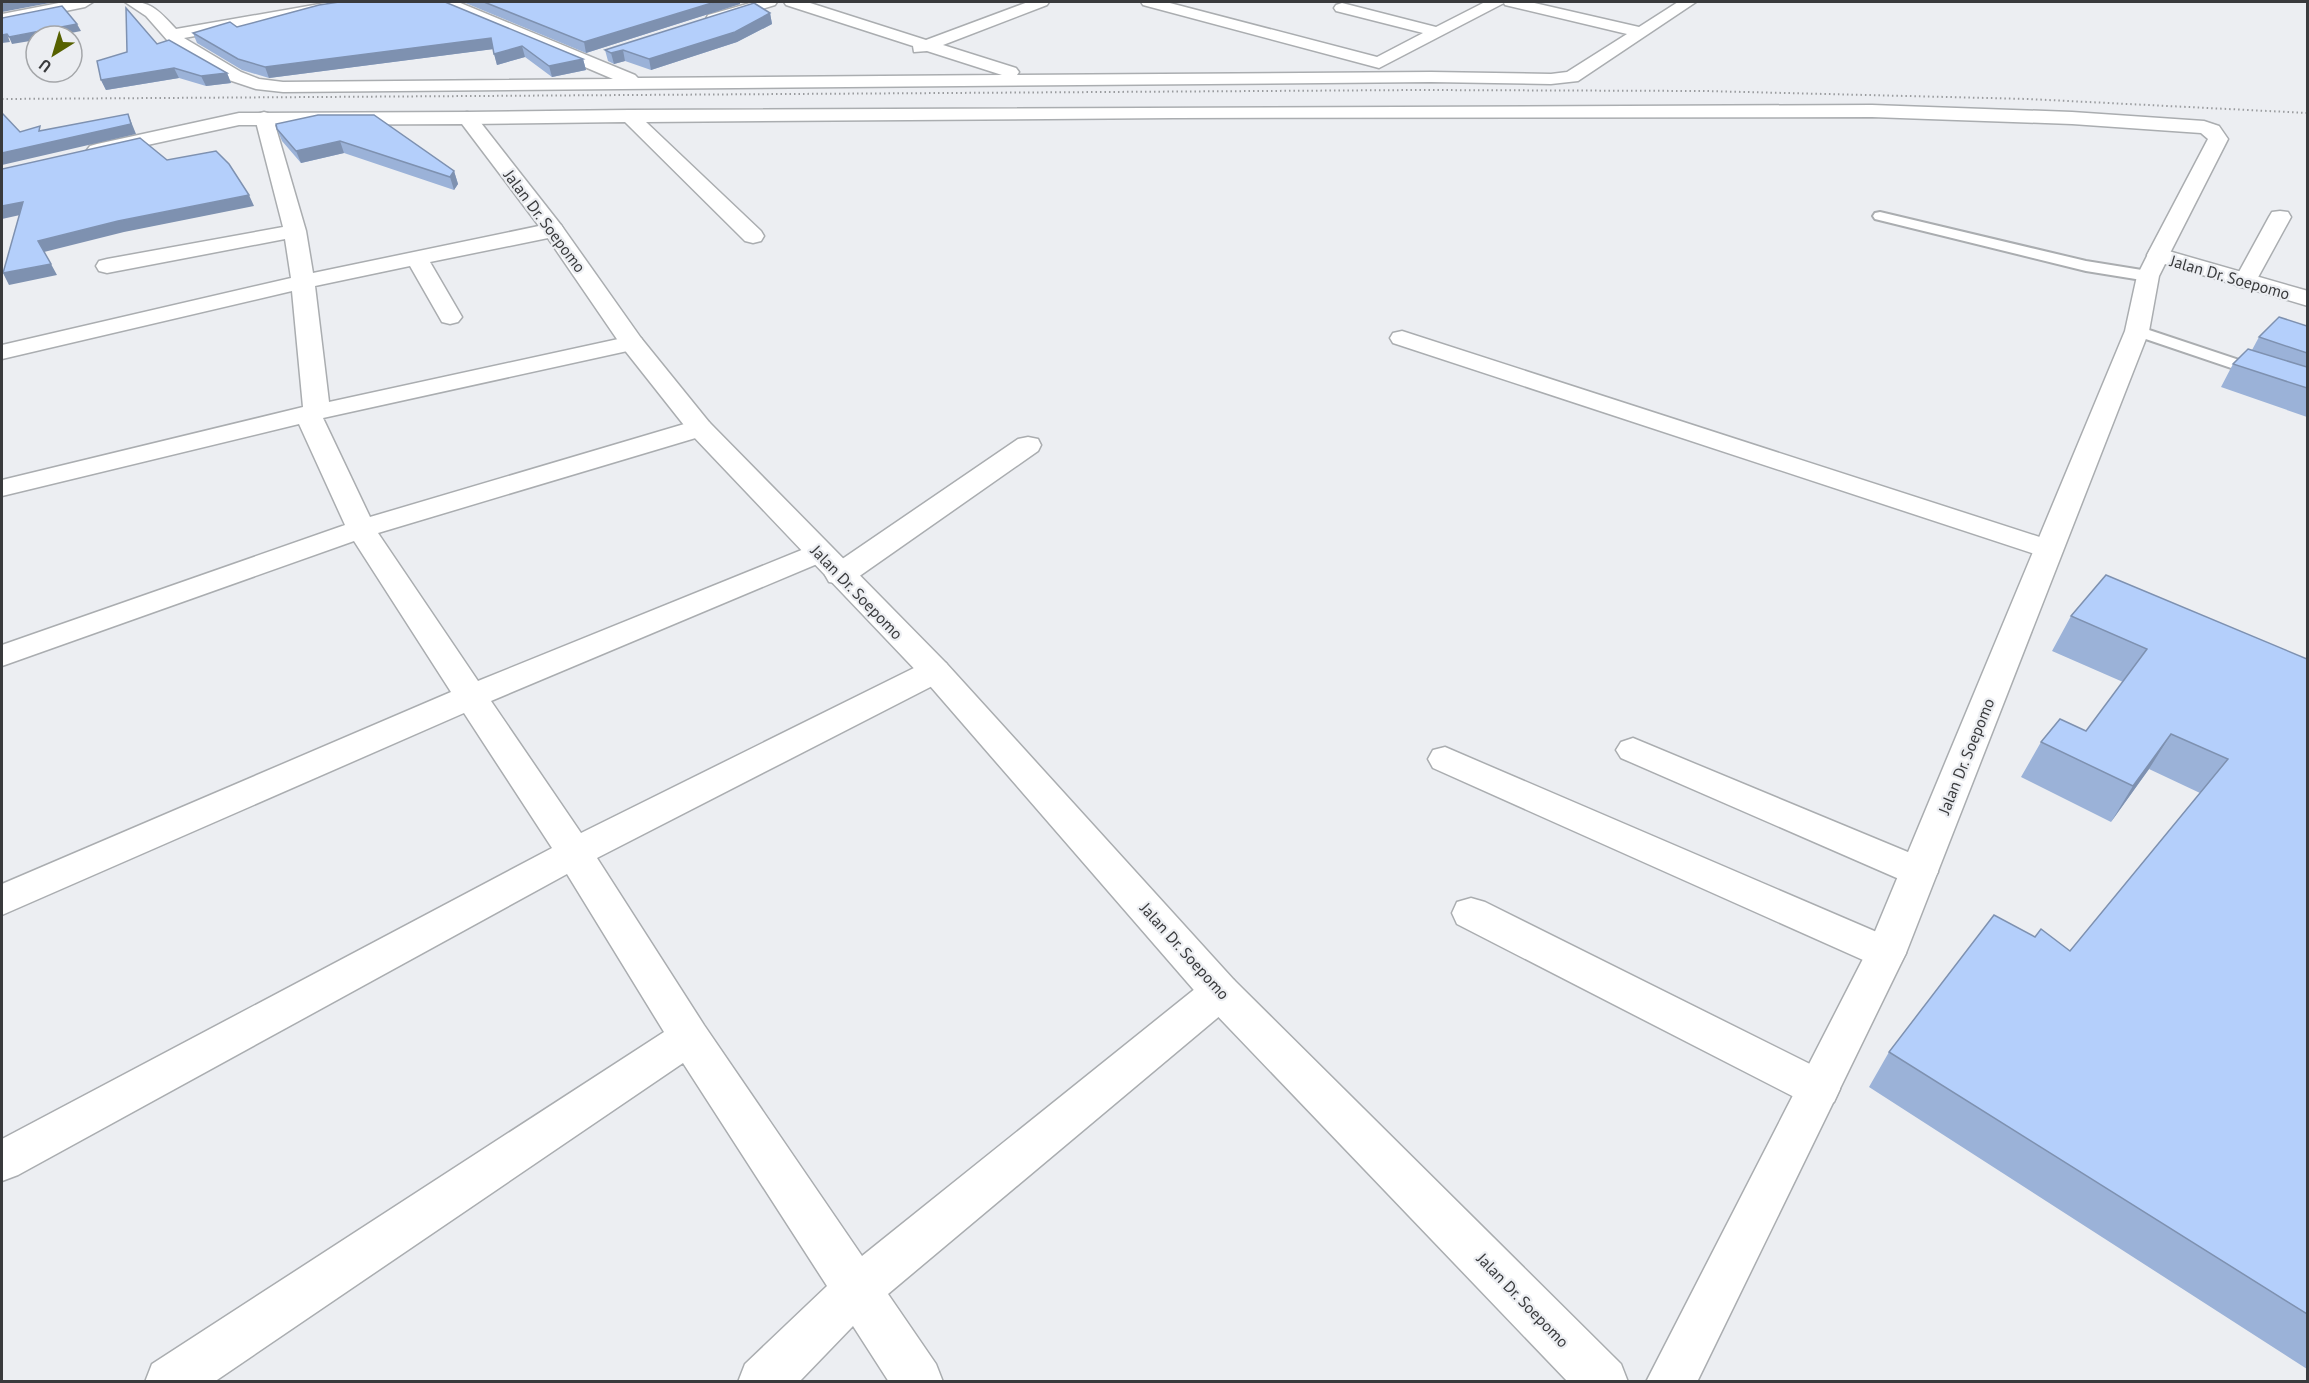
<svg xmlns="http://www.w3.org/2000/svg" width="2309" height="1383" font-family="'PT Sans',sans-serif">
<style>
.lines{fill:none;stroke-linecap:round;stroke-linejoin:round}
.lane-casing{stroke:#aaadb0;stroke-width:4}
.street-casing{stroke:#aaadb0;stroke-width:3}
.secondary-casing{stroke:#aaadb0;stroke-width:3}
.lane{fill:#fff;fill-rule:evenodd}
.street{fill:#fff;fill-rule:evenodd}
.secondary{fill:#fff;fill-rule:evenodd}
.rail{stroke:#9a9c9f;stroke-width:2;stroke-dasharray:1.5 3;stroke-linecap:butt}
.wall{fill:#9bb2d8}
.shaded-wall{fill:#7e91b0}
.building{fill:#b4cffb;stroke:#7e91b0;stroke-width:1.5}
.labels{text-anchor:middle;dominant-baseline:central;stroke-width:4.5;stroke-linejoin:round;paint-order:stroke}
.street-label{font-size:16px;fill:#393a3c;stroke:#eceef2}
</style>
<rect width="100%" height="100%" fill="#eceef2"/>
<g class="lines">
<defs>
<path id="lane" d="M1880,212L2086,261L2148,271L2156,276L2148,281L2086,271L1875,219L1873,216L1875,213Z
M2137,326L2308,383V394L2131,334L2129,331Z"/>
<path id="street" d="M64,2H93L85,7L2,24V14Z
M125,2C151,0 159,11 176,29L331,2H363L361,5L355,7L184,38L241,72L259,79L283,82L613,79L439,5L437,2H458L635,75L638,78L1002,75L927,51L914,52L913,46L786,5L784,2H807L926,40L1028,2H1049L1047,5L943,45L1016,68L1019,72L1017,75L1431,72L1551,74L1567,72L1627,34L1505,5L1504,3L1379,68L1143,5L1141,2H1166L1377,57L1423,33L1336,11L1334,8L1336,5L1342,3L1436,27L1485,2H1530L1639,27L1678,2H1696L1578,81L1551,84L1431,82L283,92L256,89L229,80L175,49L146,16Z
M754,2H777L775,5L714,24L706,19L708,15Z
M1872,105L2072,112L2204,121L2219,126L2228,139L2169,255L2166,260L2158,262L2150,260L2147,255L2208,139L2201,133L2072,124L1872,117L1173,118L646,122L761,231L764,236L761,241L753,243L745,241L625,122L467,124L460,122L458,118L460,114L467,112L629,110Z
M264,112L271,114L273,118L306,231L313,273L553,223L561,225L564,230L561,235L553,237L430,262L462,317L458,322L450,324L442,322L410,266L315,286L329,402L632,336L641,338L644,343L641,348L632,350L323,418L370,517L691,422L700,420L709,422L713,428L709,434L378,533L478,681L809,547L819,544L829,547L834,553L829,559L491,701L581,833L924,663L935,660L946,663L951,671L946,679L597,858L704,1025L862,1256L1206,980L1220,975L1234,980L1240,992L1234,1004L888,1294L936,1364L943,1382H889L853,1326L799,1382H738L745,1364L827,1286L683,1063L214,1382H145L152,1364L664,1032L567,874L18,1175L2,1181V1139L552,848L464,713L2,915V884L451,692L354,541L2,666V645L345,525L299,424L2,496V480L303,407L292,291L2,359V345L291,278L285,239L107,273L99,271L96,266L99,261L107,259L283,227L255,118L257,114Z
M2280,211L2288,212L2291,217L2256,281L2253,286L2245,288L2237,286L2234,281L2269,217L2272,212Z
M1402,331L2058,543L2063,549L2058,555L2048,558L2038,555L1393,343L1390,338L1393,333Z
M1028,437L1038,439L1041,445L1038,451L851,582L840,584L829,582L825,575L829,568L1018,439Z
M1633,738L1932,862L1938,872L1932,882L1919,886L1906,882L1621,758L1616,750L1621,742Z
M1445,747L1900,942L1906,953L1900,964L1886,969L1872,964L1433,768L1428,759L1433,750Z
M1471,898L1485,902L1834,1076L1840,1089L1834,1102L1819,1108L1804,1102L1457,924L1452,913L1457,902Z"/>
<path id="secondary" d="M467,112L474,114L561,225L641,338L709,422L946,663L1234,980L1621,1364L1628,1382H1568L1206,1004L924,679L691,434L623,348L545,234L462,124L239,125L97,156L90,154L87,150L90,146L97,144L239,113Z
M2158,248L2308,291V306L2165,264L2159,276L2149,331L1906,953L1697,1382H1646L1866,953L2125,331L2137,276L2150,250Z"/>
</defs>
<use href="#lane" class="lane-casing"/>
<use href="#street" class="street-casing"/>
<use href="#secondary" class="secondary-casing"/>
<use href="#lane" class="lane"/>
<use href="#street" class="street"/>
<use href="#secondary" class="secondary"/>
<path class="rail" d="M2,99L1419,90L1704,91L2028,99L2308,113"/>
</g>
<path class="wall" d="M463,2H740V4L586,53Z
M319,5L583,59L586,70L552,77L525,57L497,65L493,49L269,78L242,70L197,43L193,33L237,27Z
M770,13L772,24L737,42L651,70L625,61L614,64L608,61L605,50Z
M157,44L227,73L231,83L206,86L179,78L106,90L101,80Z
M374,115L454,171L458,184L454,190L344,153L301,163L282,141L277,129Z
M2307,326V417L2221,387L2233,364L2252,350L2259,337Z
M2071,616L2307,659V1369L1869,1087L1889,1052L2035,937L2070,951L2200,793L2149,769L2111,822L2021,777L2041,742L2086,731L2123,682L2052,651Z"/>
<path class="shaded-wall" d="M15,2H55L2,12V4Z
M715,2H740V4L586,53L584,42Z
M770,13L772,24L737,42L651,70L649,59Z
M77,24L81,31L56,36H36V40L12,44L9,37Z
M7,34L10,42L2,43V35Z
M491,38L494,49L269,78L265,67Z
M522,46L525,57L497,65L494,54Z
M623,50L625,61L614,64L611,53Z
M583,59L586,70L552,77L549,66Z
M174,68L179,78L106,90L101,80Z
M227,73L231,83L206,86L201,76Z
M128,114L136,134L2,165V153Z
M340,141L344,153L301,163L296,151Z
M454,171L458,184L454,190L450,177Z
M249,195L254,206L124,232L44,252L38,241L118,221Z
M23,202L29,213L2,219V206Z
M51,264L57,275L9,285L3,273Z
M2171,734L2149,769L2111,822L2133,786Z"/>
<path class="building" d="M2,2H15L2,4Z
M339,2H445L583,59L549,66L522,46L494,54L491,38L265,67L238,59L193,33L230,22L237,27L319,5Z
M484,2H715L584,42Z
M754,3L770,13L735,32L649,59L623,50L611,53L605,50Z
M62,6L77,24L9,37L7,34L2,35V18Z
M126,8L157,44L169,40L227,73L201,76L174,68L101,80L97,61L127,52Z
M2,114H3L20,132L40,126L39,131L128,114L131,124L2,153Z
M318,115H374L454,171L450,177L340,141L296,151L277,129L276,124Z
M140,138L167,160L216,151L229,164L249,195L118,221L38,241L51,264L3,273L23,202L2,206V169Z
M2279,317L2307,326V353L2259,337Z
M2248,349L2307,367V388L2233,364Z
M2106,575L2307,659V1314L1889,1052L1994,915L2035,937L2041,929L2070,951L2228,759L2171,734L2133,786L2041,742L2060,719L2086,731L2147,649L2071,616Z"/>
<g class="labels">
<g class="street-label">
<text transform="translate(545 221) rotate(53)">Jalan Dr. Soepomo</text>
<text transform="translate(2230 277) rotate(16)">Jalan Dr. Soepomo</text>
<text transform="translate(857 592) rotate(46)">Jalan Dr. Soepomo</text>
<text transform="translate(1966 756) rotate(-68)">Jalan Dr. Soepomo</text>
<text transform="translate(1185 951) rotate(48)">Jalan Dr. Soepomo</text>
<text transform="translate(1523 1300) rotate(46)">Jalan Dr. Soepomo</text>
</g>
</g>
<rect width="2309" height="1383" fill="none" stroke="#393a3c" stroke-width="6"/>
<g transform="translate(54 54) rotate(217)"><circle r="28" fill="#eceef2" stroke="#a4a6a9" stroke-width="1.5"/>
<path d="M0-4.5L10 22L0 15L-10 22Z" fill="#566100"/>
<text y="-9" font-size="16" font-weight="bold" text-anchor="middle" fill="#393a3c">U</text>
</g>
</svg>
